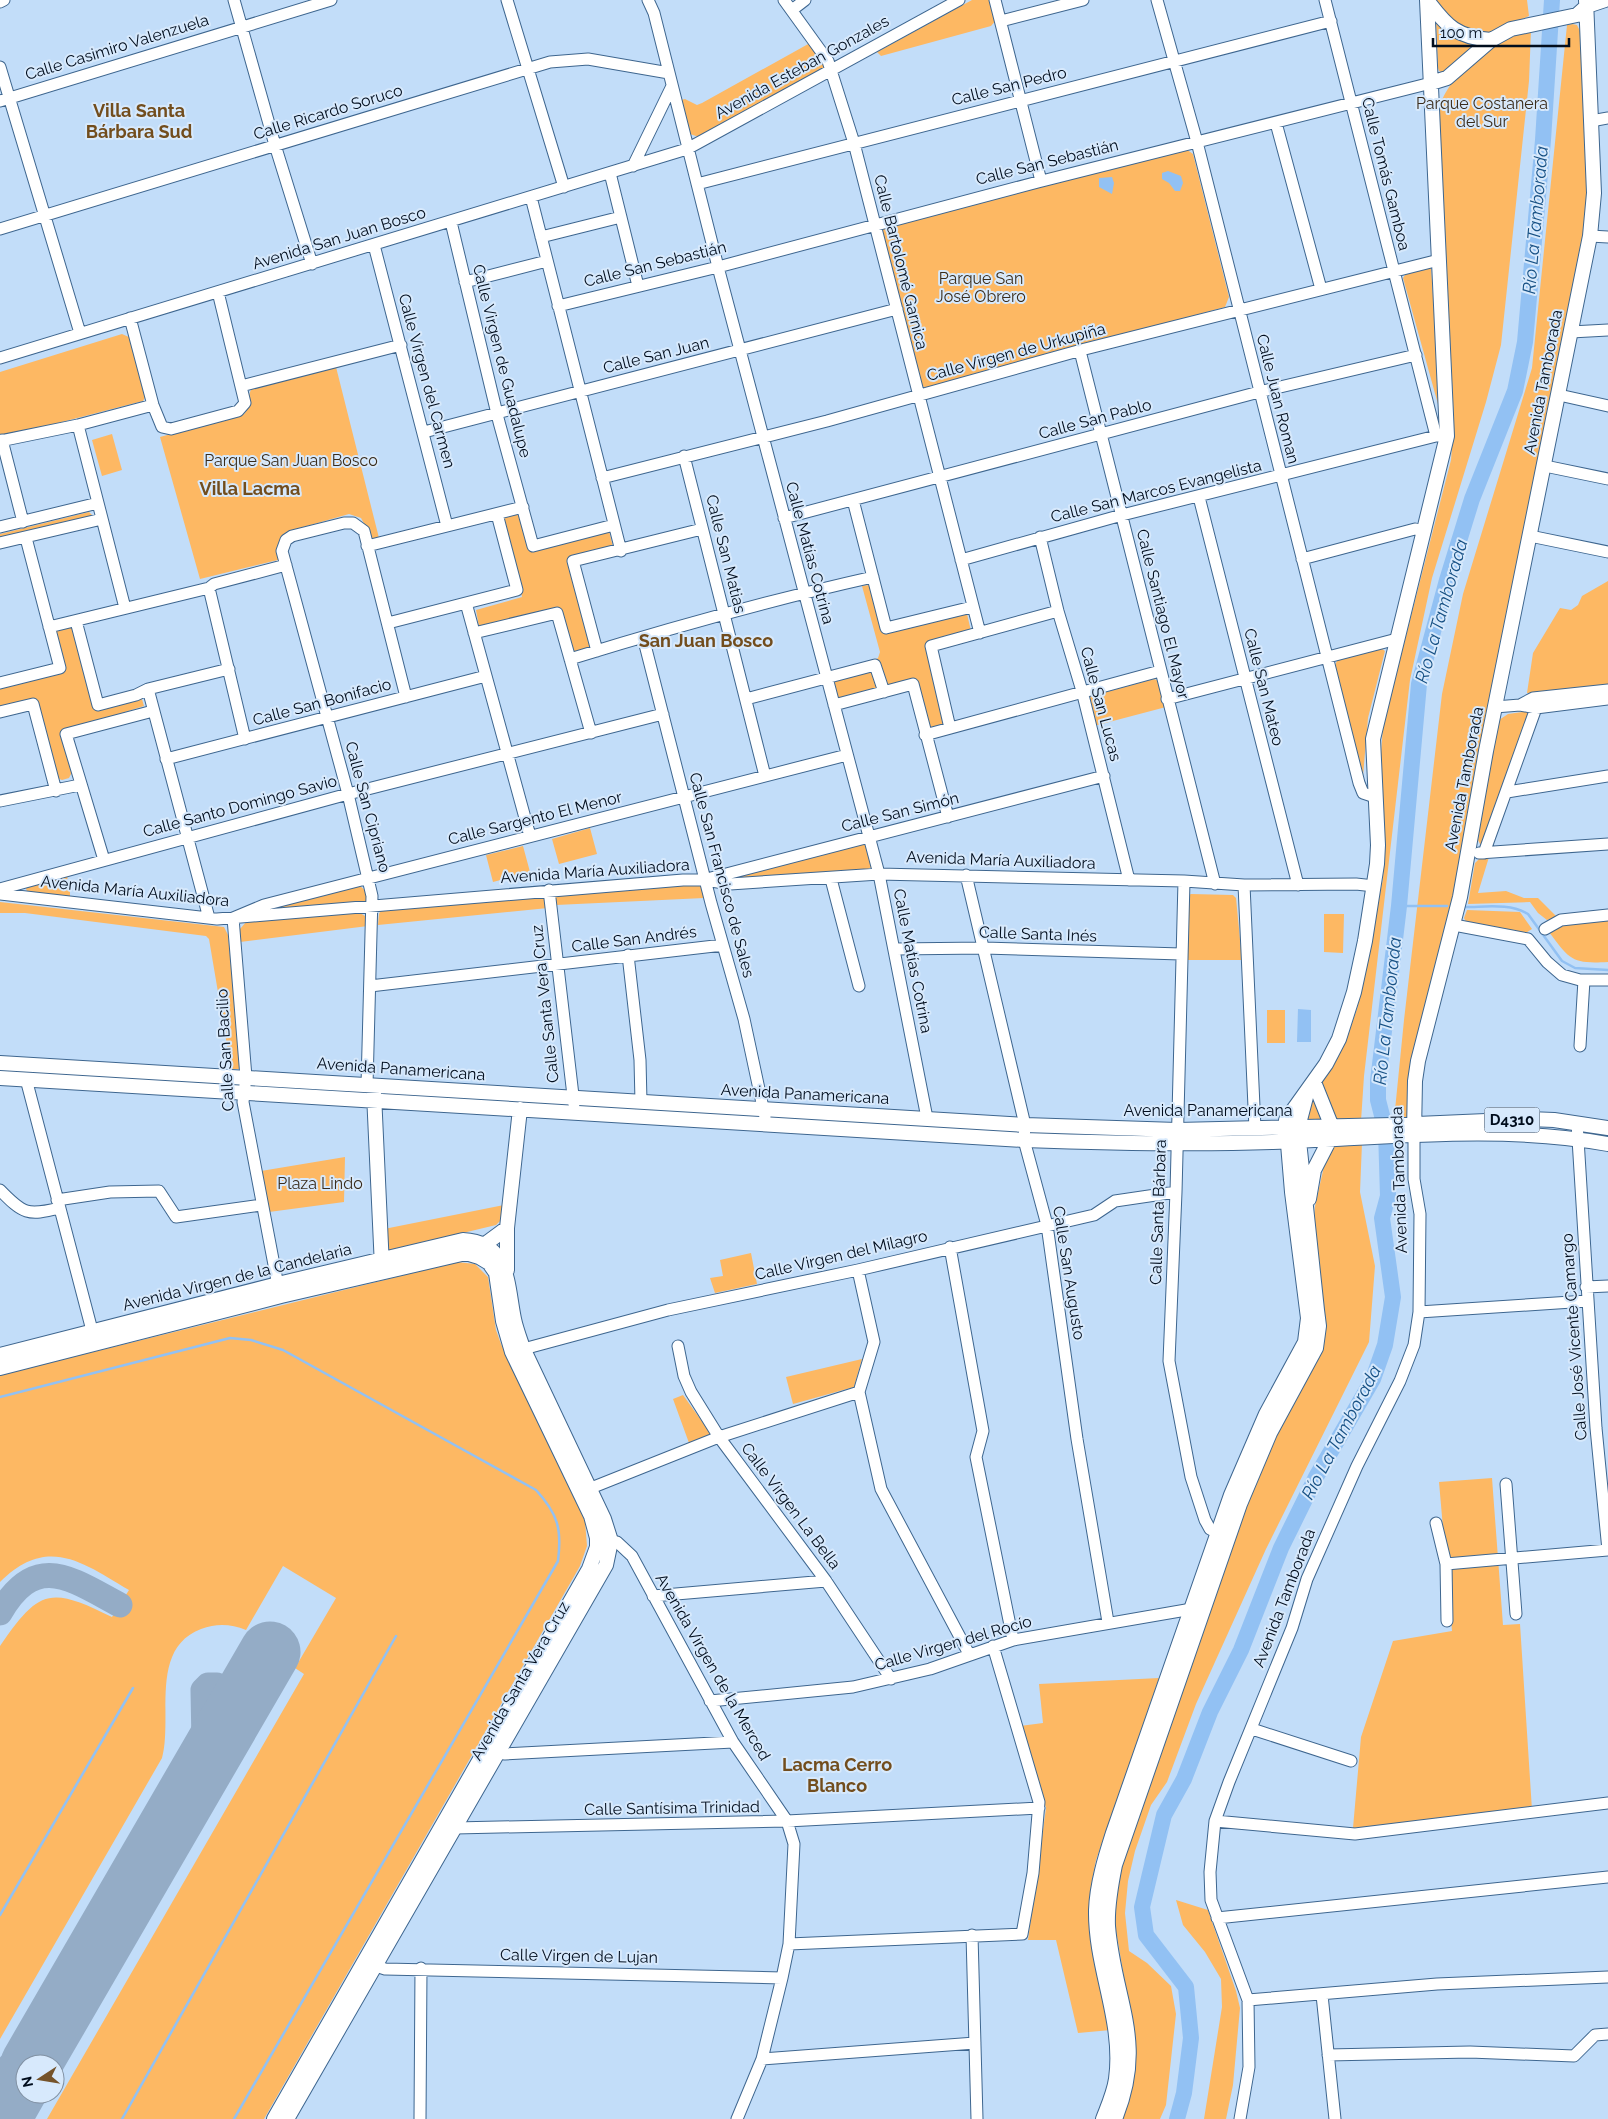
<svg xmlns="http://www.w3.org/2000/svg" width="1608" height="2119" font-family="Raleway,sans-serif">
<style>
.green{fill:#fdb863}
.water{fill:#92c1f3}
.lines{fill:none;stroke-linecap:round;stroke-linejoin:round}
.stream{stroke:#92c1f3;stroke-width:2.5}
.river{stroke:#92c1f3;stroke-width:16}
.taxiway{stroke:#94acc6;stroke-width:25}
.runway{stroke:#94acc6;stroke-width:61}
.minor-casing{stroke:#3e668f;stroke-width:13}
.major-casing{stroke:#3e668f;stroke-width:16}
.minor{stroke:#fff;stroke-width:11}
.major{stroke:#fff;stroke-width:14}
.labels{text-anchor:middle;dominant-baseline:central;stroke-width:4;stroke-linejoin:round;paint-order:stroke}
.shield{fill:#d7e9fc;stroke:#414f60;stroke-width:1}
.shield-label{font-size:15px;font-weight:bold;fill:#010d1d}
.street-label{font-size:16px;fill:#010d1d;stroke:#d7e9fc}
.park-label{font-size:16px;fill:#3a2c1b;stroke:#d7e9fc}
.neighbourhood-label{font-size:18px;font-weight:bold;fill:#724d1d;stroke:#d7e9fc}
.water-label{font-size:18px;font-style:italic;fill:#165084;stroke:#d7e9fc}
</style>
<rect width="100%" height="100%" fill="#c2ddf9"/>
<path class="green" d="M972,0H992L997,19L991,26L881,56L877,52Z
M1435,0H1527L1529,16L1491,33H1478L1449,21Z
M1436,21L1479,44L1444,73L1439,71L1438,68Z
M1572,24L1577,25L1582,35L1588,214L1456,896L1410,1076L1407,1117L1394,1120L1404,1020L1442,694L1463,594L1532,368L1567,25Z
M1531,30L1529,81L1501,345L1486,402L1432,578L1410,680L1364,1076L1361,1121H1335L1322,1082L1346,1040L1357,1009L1383,879L1385,849L1380,768L1383,726L1451,460L1454,422L1439,107C1453,69 1492,41 1531,30Z
M810,43L825,66L824,69L699,137L690,134L681,100L685,99L697,105L702,103Z
M1186,149L1193,154L1229,297L1225,307L927,388L922,386L881,229L883,228Z
M1431,267L1441,415L1403,278L1407,272Z
M122,334L131,338L146,396L143,401L0,438V372Z
M336,367L379,538H372L361,518L349,514L286,532L278,544V560L200,579L160,437L244,414C253,405 246,397 252,388Z
M112,434L122,470L102,476L92,440Z
M89,512L93,516L0,541V534Z
M520,514L531,551L609,531L613,547L571,558L591,649L575,656L561,611L479,627L476,610L522,597L504,520L505,517Z
M1608,581V687L1527,693L1533,653L1560,608L1571,610L1578,605L1582,596Z
M869,585L883,629L964,612L967,614L971,631L930,643L944,725L930,729L916,682L887,686L874,660L878,658L880,652L862,586Z
M73,623L93,699L141,696L144,706L65,731L72,772L69,778L62,780L57,778L37,703L0,708V688L62,672L55,631Z
M1381,648L1385,651L1368,718L1363,776L1334,667L1338,659Z
M870,668L879,688L834,700L829,681Z
M1154,679L1159,681L1166,707L1094,726L1088,697Z
M1529,711L1484,845L1480,844L1478,840L1482,807L1499,720L1508,714Z
M590,828L597,854L559,864L552,839Z
M862,843L867,844L872,867L868,869L739,879V877Z
M523,846L530,872L493,882L486,855Z
M1489,857L1478,893L1506,891L1524,898H1538L1557,917L1547,920L1538,913L1530,902L1468,904L1475,863L1480,858Z
M68,875L66,886L70,892V898L28,893L26,889L27,886Z
M701,882L704,898L556,905L554,897L558,894Z
M360,886L367,892V901L273,912L269,908Z
M1191,894L1233,895L1236,898L1242,960H1186L1189,895Z
M546,895L548,908L378,925L379,914L381,910Z
M0,902L224,927L228,935L241,1069H231L209,939L206,936L25,913H0Z
M1467,910L1520,912L1532,929L1524,934L1466,922L1464,918Z
M360,913L365,916L368,926L240,942V929L246,922Z
M1324,914H1344L1343,953L1324,952Z
M1608,920V962C1572,964 1570,960 1549,932L1565,925Z
M1267,1010H1285V1043H1267Z
M0,1070L234,1083V1086L0,1073Z
M381,1092L566,1103L565,1106L381,1095Z
M1313,1099L1314,1100L1323,1120H1307L1310,1100Z
M583,1105L758,1116V1119L582,1108Z
M778,1115L1017,1130L1016,1134L778,1119Z
M1335,1143H1362L1360,1192L1375,1266L1369,1342L1266,1549L1196,1704L1167,1782L1151,1805L1135,1851L1128,1881L1125,1913L1129,1951L1147,1963L1171,1986L1176,2014L1166,2105L1160,2119H1121L1133,2075L1136,2047L1114,1919L1116,1887L1120,1866L1252,1485L1299,1388L1315,1206L1325,1162Z
M345,1157L344,1202L269,1212L261,1171Z
M504,1205L502,1219L496,1225L384,1252V1229Z
M751,1253L757,1284L715,1293L710,1278L723,1276L720,1260Z
M457,1262L475,1264L488,1277L496,1330L501,1344L585,1521L587,1546L580,1566L264,2119H47L304,1674L295,1668L336,1598L283,1566L246,1630C231,1624 217,1623 201,1629C149,1649 173,1717 162,1758L0,2039V1646C39,1589 50,1586 112,1617L129,1590C82,1562 47,1535 0,1582V1375Z
M862,1359L854,1387L793,1404L786,1377Z
M683,1395L711,1434L689,1443L673,1399Z
M1492,1478L1503,1625L1520,1624L1532,1810L1353,1828L1361,1737L1393,1641L1452,1631L1439,1482Z
M1159,1678L1096,1860C1093,1876 1089,1893 1089,1910C1088,1950 1101,1991 1111,2030L1078,2033L1056,1940H1028L1046,1808L1020,1726L1043,1723L1039,1684Z
M1176,1900L1208,1910L1236,1991L1240,2008L1233,2085L1226,2119H1204L1222,2007L1221,1979L1205,1952L1183,1925Z"/>
<path class="water" d="M1168,171L1181,176L1183,183L1180,191H1175L1169,183L1162,179V173Z
M1112,177L1114,183L1112,194L1099,187V178Z
M1298,1009L1311,1010V1042H1297Z"/>
<g class="lines">
<path class="stream" d="M1399,906H1447
M1465,907C1486,907 1510,903 1528,914L1562,961L1575,968L1608,970
M0,1397L230,1338L251,1340L283,1350L536,1490C558,1514 562,1529 558,1561L234,2119
M0,1915L133,1688
M122,2119L396,1636"/>
<path class="river" d="M1177,2119L1184,2093L1191,2038L1186,1987L1146,1935L1142,1907L1164,1815L1184,1779L1210,1712L1241,1650L1281,1548L1316,1477L1373,1379L1385,1345L1393,1297L1382,1218L1388,1196L1386,1131L1378,1100V1081L1399,906L1419,684L1447,580L1472,499L1515,391L1525,342L1543,140L1552,0"/>
<path class="taxiway" d="M0,1613C36,1551 71,1579 120,1605
M200,1773L204,1744L203,1690L208,1685H217"/>
<path class="runway" d="M31,2064L270,1652
M0,2119L25,2075"/>
<defs>
<path id="minor" d="M234,0L275,145L312,264
M507,0L564,187
M648,0L654,13L718,267L879,874L927,1118
M784,0L828,61L854,143L980,633
M995,0L1041,181
M1157,0L1197,142L1359,783L1363,793L1375,797
M1325,0L1436,436
M0,2L4,0
M792,10L805,0
M1001,21L1083,0
M0,67L80,333
M0,101L331,0
M1591,121L1608,118
M1276,123L1321,289
M633,166L672,86
M610,173L638,286
M697,184L1331,21
M531,197L621,551
M451,222L499,422L533,546L614,525
M0,229L550,62L588,59L669,73
M1590,236L1608,237
M541,237L621,217
M374,245L447,526
M465,282L547,261
M558,306L718,267L1038,182L1431,83
M130,318L153,405L162,427L171,429L238,411L245,403L218,292
M1571,332L1608,330
M1080,351L1215,884
M0,358L687,149L959,0
M241,386L401,345
M1559,395L1608,406
M78,425L125,608
M424,432L897,309
M2,440L23,522
M0,441L78,425L153,405
M684,456L765,776
M1545,466L1608,479
M602,478L827,421L1085,349L1439,260
M1199,497L1298,885
M853,500L886,628L972,607
M784,518L1259,392L1416,355
M0,527L98,503
M1530,536L1608,552
M1040,537L1058,611L1082,691L1129,880
M0,543L102,519
M367,546L523,507
M1302,559L1415,529L1425,531
M961,560L1122,515L1436,436H1447
M209,588L245,739
M466,603L530,836
M76,621L98,705L136,695L148,689L229,669
M388,623L517,590L497,514
M49,627L209,588L214,584L286,565
M474,633L557,613L591,733
M643,637L711,903L744,1019L765,1117
M597,651L573,561L702,529
M570,659C670,628 771,600 873,577
M0,683L60,668L26,538
M148,689L209,918
M746,699L875,665L884,692
M1167,699L1397,639
M834,705L913,684L948,817
M1520,705L1533,698L1608,690
M1495,707L1520,705L1536,708L1608,699
M0,712L33,704L56,791
M950,728L931,646L1058,611
M925,735L1160,671
M166,759L486,676
M1507,792L1608,776
M0,801L80,785
M1479,853L1608,844
M1484,853L1536,708
M104,860L66,734L153,711
M966,875L1025,1125L1024,1140L1047,1225L1077,1439L1108,1622
M707,879L1104,776
M831,879L859,986
M1184,881L1176,1192L1169,1361L1191,1477L1205,1520L1210,1529L1218,1533
M1244,885L1255,1129
M0,889L348,794L663,714
M549,890L574,1104
M0,894L217,919L683,880H705L730,884L879,874L1184,881L1244,885L1356,884L1374,886
M1454,925L1528,939L1547,962L1562,975L1580,980H1608
M1545,929L1561,920L1608,915
M895,949L984,948L1181,954
M628,955L640,1060L641,1102
M370,986L723,945
M1580,1046L1584,980
M26,1079L94,1338
M367,1085L372,896L348,794L282,551L286,540L292,536L344,523H353L364,531L406,697
M1577,1123L1596,1428L1608,1550
M0,1190C23,1214 28,1216 59,1208
M57,1200L110,1192L159,1191L176,1217L261,1205
M950,1247L983,1431L976,1457L1013,1640
M858,1270L874,1342L859,1392L881,1489L969,1654
M1586,1287L1608,1286
M279,1291L243,1102L246,1077L233,918L264,905L847,755
M1419,1312L1587,1301
M678,1346L684,1376L691,1392L719,1437L826,1581L891,1679
M516,1351L668,1310L858,1270L1094,1215L1115,1201L1176,1192
M1506,1484L1516,1614
M591,1488L719,1437L859,1392
M1436,1523L1446,1564L1447,1621
M604,1541L617,1542L632,1556L733,1742L787,1821L794,1844L789,1944L782,1978L762,2059L737,2119
M1446,1564L1608,1550
M653,1596L826,1581
M710,1701L853,1687L930,1669L1013,1640L1186,1610L1197,1613
M1252,1729L1351,1761
M498,1753L505,1754L733,1742
M1215,1821L1355,1834L1608,1803
M455,1828L787,1821L1039,1808
M1217,1918L1608,1877
M972,1935L977,2119
M789,1944L1022,1934L1033,1873L1039,1802L993,1646
M376,1966L385,1969L782,1978
M1322,1995L1335,2119
M1248,2000L1437,1984L1608,1977
M1328,2055L1470,2052L1574,2056L1595,2035L1608,2034
M762,2059L975,2043
M420,2119L421,1968
M1240,2119L1249,2067L1248,2000L1211,1900L1210,1872L1215,1821L1229,1782L1292,1628L1307,1579L1357,1466L1400,1381L1414,1345L1419,1312L1420,1214L1414,1179V1136"/>
<path id="major" d="M1427,0C1447,27 1457,37 1491,40
M1431,83L1447,78L1491,40L1511,29L1577,15L1587,6L1605,0
M0,1063L1025,1125L1177,1130L1394,1125L1529,1119L1554,1120L1608,1128
M0,1078L1024,1140C1107,1143 1190,1145 1273,1142C1384,1138 1498,1124 1608,1144
M1314,1082L1332,1127
M374,1094L382,1267
M1414,1132L1415,1081L1418,1061L1460,897L1486,751L1590,236L1594,193L1586,0
M1309,1199L1314,1170L1330,1139
M507,1270V1228L520,1109
M0,1355L278,1284L463,1240C510,1242 507,1286 514,1319C516,1329 520,1339 523,1348L604,1519L611,1541L606,1565L287,2119
M0,1368L281,1296L466,1253L488,1242L507,1228
M274,2119L589,1569L597,1547V1538L591,1516L512,1352L503,1321L496,1273L489,1263L479,1257L466,1253
M1103,2119C1108,2106 1114,2093 1116,2079C1124,2021 1095,1968 1096,1910C1097,1884 1105,1858 1113,1833L1231,1495L1266,1414L1305,1342L1308,1318L1292,1192L1286,1120L1326,1064L1339,1039L1354,992L1365,941L1377,864L1378,845L1373,739L1447,436L1427,0
M1115,2119C1147,2041 1114,2001 1108,1926C1107,1906 1111,1885 1115,1865L1240,1504L1270,1433L1316,1348L1319,1326L1317,1310L1299,1141L1300,1120L1306,1097"/>
</defs>
<use href="#minor" class="minor-casing"/>
<use href="#major" class="major-casing"/>
<use href="#minor" class="minor"/>
<use href="#major" class="major"/>
</g>
<g class="labels">
<rect class="shield" x="1484.5" y="1107.5" width="55" height="25" rx="4"/>
<g class="shield-label">
<text x="1512" y="1120">D4310</text>
</g>
<g class="street-label">
<text transform="translate(117 47) rotate(-17)">Calle Casimiro Valenzuela</text>
<text transform="translate(802 67) rotate(-29)">Avenida Esteban Gonzales</text>
<text transform="translate(1009 86) rotate(-14)">Calle San Pedro</text>
<text transform="translate(328 112) rotate(-17)">Calle Ricardo Soruco</text>
<text transform="translate(1047 162) rotate(-14)">Calle San Sebastián</text>
<text transform="translate(1386 174) rotate(76)">Calle Tomás Gamboa</text>
<text transform="translate(339 238) rotate(-17)">Avenida San Juan Bosco</text>
<text transform="translate(901 262) rotate(76)">Calle Bartolomé Garnica</text>
<text transform="translate(655 264) rotate(-14)">Calle San Sebastián</text>
<text transform="translate(1016 352) rotate(-15)">Calle Virgen de Urkupiña</text>
<text transform="translate(656 355) rotate(-14)">Calle San Juan</text>
<text transform="translate(502 361) rotate(76)">Calle Virgen de Guadalupe</text>
<text transform="translate(427 381) rotate(75)">Calle Virgen del Carmen</text>
<text transform="translate(1543 382) rotate(-79)">Avenida Tamborada</text>
<text transform="translate(1278 399) rotate(76)">Calle Juan Roman</text>
<text transform="translate(1095 419) rotate(-15)">Calle San Pablo</text>
<text transform="translate(1156 491) rotate(-14)">Calle San Marcos Evangelista</text>
<text transform="translate(810 553) rotate(75)">Calle Matías Cotrina</text>
<text transform="translate(726 554) rotate(76)">Calle San Matias</text>
<text transform="translate(1163 614) rotate(76)">Calle Santiago El Mayor</text>
<text transform="translate(1264 687) rotate(76)">Calle San Mateo</text>
<text transform="translate(322 702) rotate(-15)">Calle San Bonifacio</text>
<text transform="translate(1101 704) rotate(75)">Calle San Lucas</text>
<text transform="translate(1464 779) rotate(-79)">Avenida Tamborada</text>
<text transform="translate(240 806) rotate(-15)">Calle Santo Domingo Savio</text>
<text transform="translate(368 807) rotate(75)">Calle San Cipriano</text>
<text transform="translate(900 812) rotate(-14)">Calle San Simón</text>
<text transform="translate(535 818) rotate(-14)">Calle Sargento El Menor</text>
<text transform="translate(1001 860) rotate(2)">Avenida María Auxiliadora</text>
<text transform="translate(595 871) rotate(-4)">Avenida María Auxiliadora</text>
<text transform="translate(722 875) rotate(75)">Calle San Francisco de Sales</text>
<text transform="translate(135 891) rotate(6)">Avenida María Auxiliadora</text>
<text transform="translate(1038 934) rotate(2)">Calle Santa Inés</text>
<text transform="translate(634 939) rotate(-7)">Calle San Andrés</text>
<text transform="translate(913 961) rotate(79)">Calle Matías Cotrina</text>
<text transform="translate(545 1004) rotate(-96)">Calle Santa Vera Cruz</text>
<text transform="translate(225 1050) rotate(-93)">Calle San Bacilio</text>
<text transform="translate(401 1069) rotate(4)">Avenida Panamericana</text>
<text transform="translate(805 1094) rotate(3)">Avenida Panamericana</text>
<text x="1208" y="1110">Avenida Panamericana</text>
<text transform="translate(1399 1180) rotate(-92)">Avenida Tamborada</text>
<text transform="translate(1158 1212) rotate(-88)">Calle Santa Bárbara</text>
<text transform="translate(841 1255) rotate(-13)">Calle Virgen del Milagro</text>
<text transform="translate(1069 1273) rotate(81)">Calle San Augusto</text>
<text transform="translate(237 1277) rotate(-14)">Avenida Virgen de la Candelaria</text>
<text transform="translate(1574 1337) rotate(-94)">Calle José Vicente Camargo</text>
<text transform="translate(791 1506) rotate(53)">Calle Virgen La Bella</text>
<text transform="translate(1284 1598) rotate(-69)">Avenida Tamborada</text>
<text transform="translate(953 1643) rotate(-16)">Calle Virgen del Rocío</text>
<text transform="translate(713 1667) rotate(60)">Avenida Virgen de la Merced</text>
<text transform="translate(520 1681) rotate(-60)">Avenida Santa Vera Cruz</text>
<text transform="translate(672 1808) rotate(-1)">Calle Santísima Trinidad</text>
<text transform="translate(579 1956) rotate(1)">Calle Virgen de Lujan</text>
</g>
<g class="park-label">
<text x="1482" y="103">Parque Costanera<tspan x="1482" dy="18">del Sur</tspan></text>
<text x="981" y="278">Parque San<tspan x="981" dy="18">José Obrero</tspan></text>
<text x="291" y="460">Parque San Juan Bosco</text>
<text x="320" y="1183">Plaza Lindo</text>
</g>
<g class="neighbourhood-label">
<text x="139" y="110">Villa Santa<tspan x="139" dy="21">Bárbara Sud</tspan></text>
<text x="250" y="488">Villa Lacma</text>
<text x="706" y="640">San Juan Bosco</text>
<text x="837" y="1764">Lacma Cerro<tspan x="837" dy="21">Blanco</tspan></text>
</g>
<g class="water-label">
<text transform="translate(1535 220) rotate(-85)">Río La Tamborada</text>
<text transform="translate(1441 611) rotate(-74)">Río La Tamborada</text>
<text transform="translate(1387 1011) rotate(-84)">Río La Tamborada</text>
<text transform="translate(1341 1432) rotate(-62)">Río La Tamborada</text>
</g>
</g>
<g transform="translate(40 2079) rotate(258)"><circle r="24" fill="#d7e9fc" stroke="#8191a3"/>
<path d="M0-4L9 19L0 12L-9 19Z" fill="#75532a"/>
<text y="-8" font-size="14" font-weight="bold" text-anchor="middle" fill="#010d1d">N</text>
</g>
<path d="M1433 38v8h136v-8" fill="none" stroke="#010d1d" stroke-width="2.5"/>
<text x="1440" y="38" font-size="15" fill="#010d1d" stroke="#d7e9fc" stroke-width="4" paint-order="stroke">100 m</text>
</svg>
